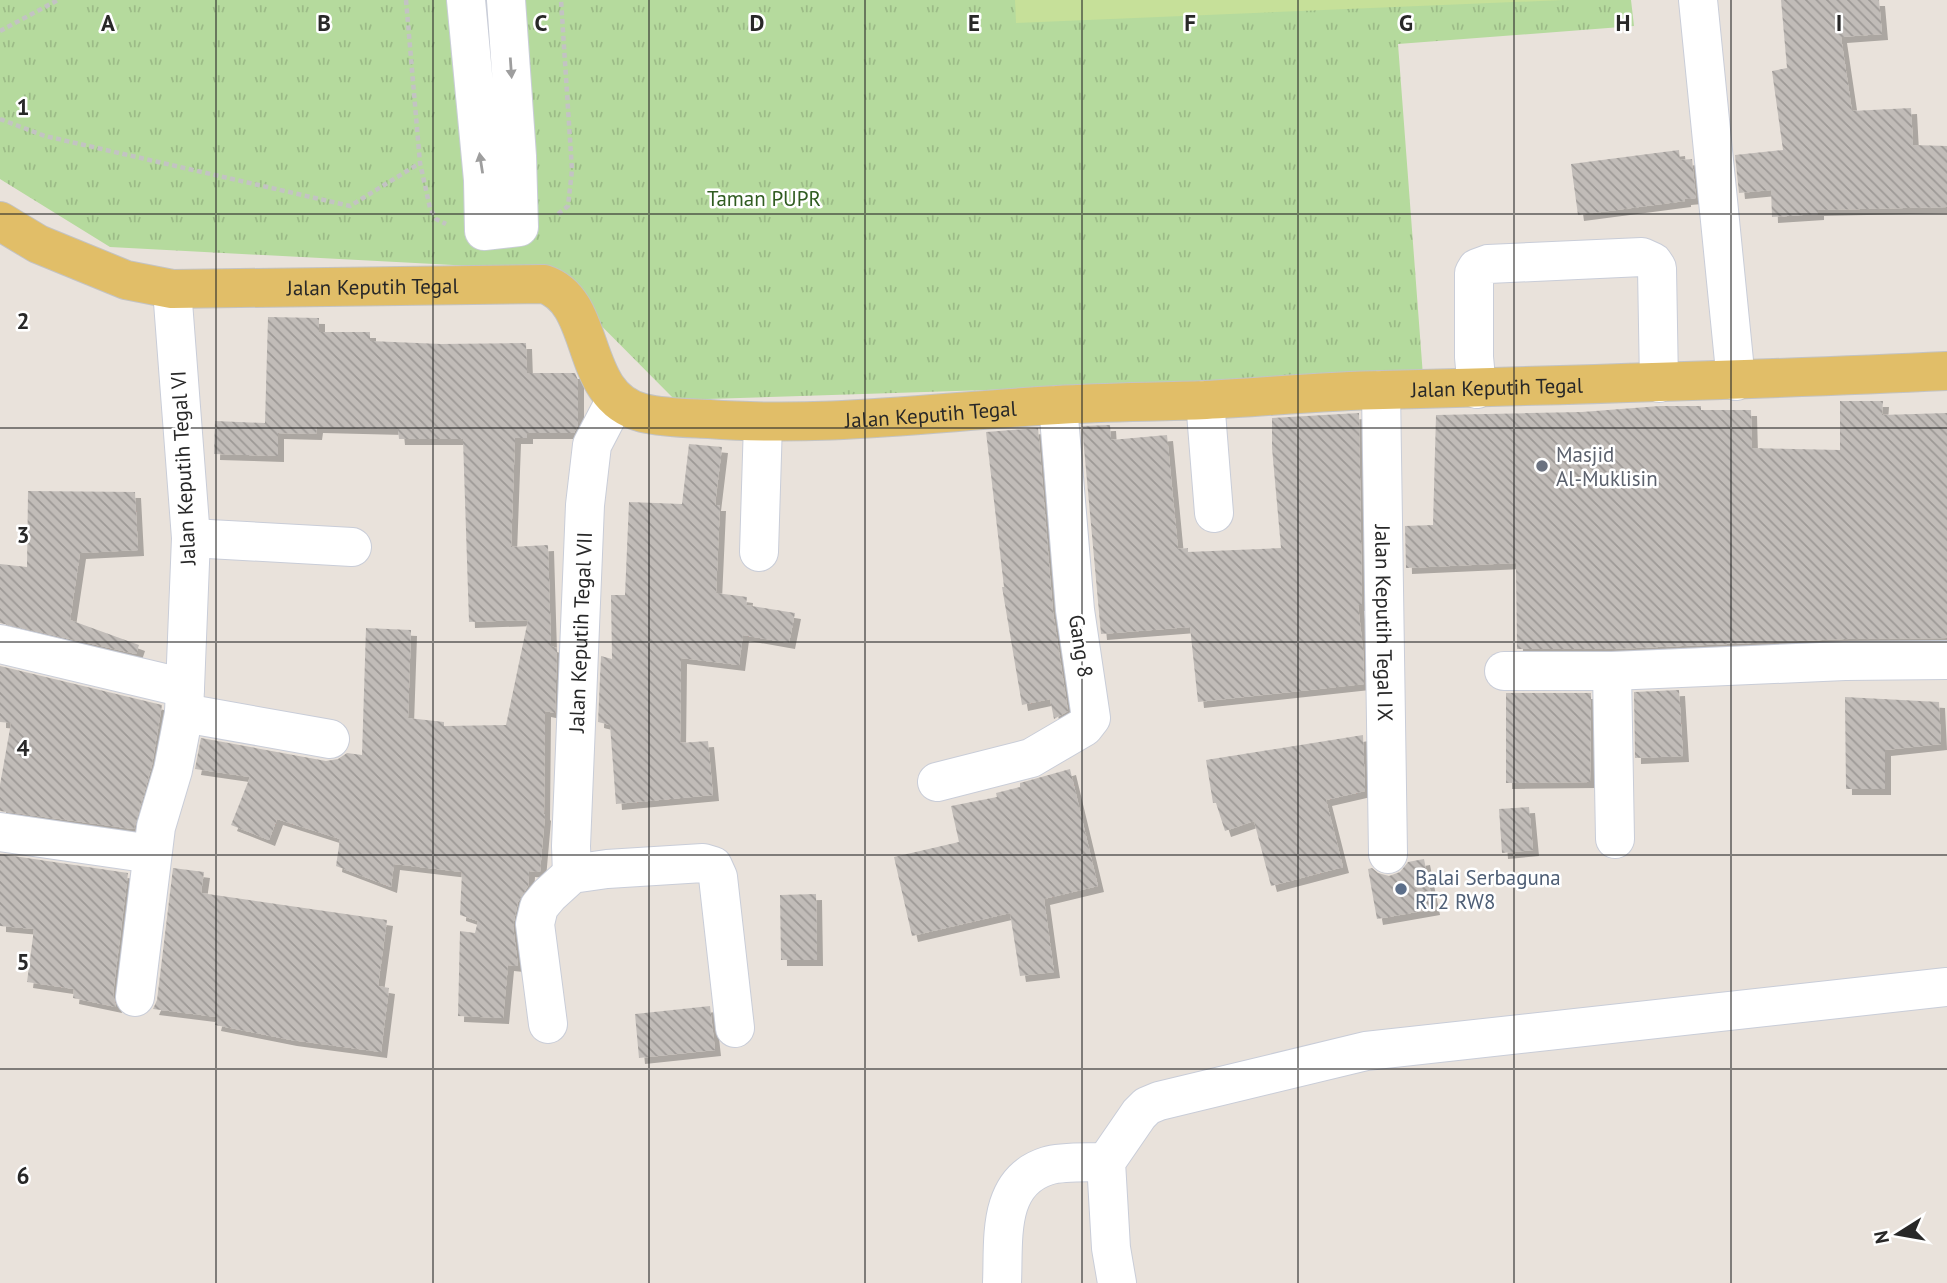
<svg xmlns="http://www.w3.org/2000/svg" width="1947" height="1283" font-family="'PT Sans',sans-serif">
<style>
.park{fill:url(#park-tufts)}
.pitch{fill:#c6e099}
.building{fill:url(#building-back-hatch);filter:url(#shadow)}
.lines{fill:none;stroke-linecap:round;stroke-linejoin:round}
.minor-casing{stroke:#c9cdd8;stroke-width:40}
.major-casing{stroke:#c3c3c3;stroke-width:40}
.path{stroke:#c3c3c3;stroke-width:4.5;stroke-dasharray:5 3.5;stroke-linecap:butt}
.minor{stroke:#fff;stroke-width:38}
.major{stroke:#e1be68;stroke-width:38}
.oneway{fill:#9e9e9e}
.grid{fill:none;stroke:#282828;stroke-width:2;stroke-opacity:0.55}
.worship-dot{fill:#6b7280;stroke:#fff;stroke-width:2.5}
.service-dot{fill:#5c6f8a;stroke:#fff;stroke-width:2.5}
.labels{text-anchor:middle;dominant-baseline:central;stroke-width:5;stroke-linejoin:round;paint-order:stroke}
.park-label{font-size:21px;fill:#305c21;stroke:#fff}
.street-label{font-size:21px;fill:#282828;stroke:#fff}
.worship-label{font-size:21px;fill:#5b616d;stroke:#fff;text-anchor:start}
.service-label{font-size:21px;fill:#4e5e75;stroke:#fff;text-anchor:start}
.grid-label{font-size:23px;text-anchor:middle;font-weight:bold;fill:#282828;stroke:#fff;stroke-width:5;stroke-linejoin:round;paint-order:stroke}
</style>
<defs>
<pattern id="park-tufts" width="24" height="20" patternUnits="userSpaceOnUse" patternTransform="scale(1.75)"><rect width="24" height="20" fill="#b5da9d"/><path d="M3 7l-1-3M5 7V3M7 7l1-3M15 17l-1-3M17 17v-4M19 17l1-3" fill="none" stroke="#9cbb87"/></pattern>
<pattern id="building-back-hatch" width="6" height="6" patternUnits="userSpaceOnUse" patternTransform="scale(1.75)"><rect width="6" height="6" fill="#c1bcb8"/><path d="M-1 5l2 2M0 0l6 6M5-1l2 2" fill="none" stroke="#9d9996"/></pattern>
<filter id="shadow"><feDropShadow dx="6" dy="6" stdDeviation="0" flood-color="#0004"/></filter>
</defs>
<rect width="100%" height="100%" fill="#e9e2db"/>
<path class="park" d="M0,0H1631L1634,26L1398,44L1423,376L675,400L546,270L110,247L0,179Z"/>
<path class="pitch" d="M1015,0H1564L1016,23Z"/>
<path class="building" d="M1781,0H1879L1882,34L1841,37L1852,111L1911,108L1913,145L1947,146V207L1818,210V214L1772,217L1771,190L1739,193L1735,155L1783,150L1772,71L1787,68Z
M1679,150L1680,160L1692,159L1696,198L1685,199V201L1578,215L1571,164Z
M268,317L319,318V332H370V341L441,344L526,343L527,373H575L578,380V425L574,433H527V438H515L511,547L548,545L551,646L557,648L555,713L545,711L544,814L545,815L540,872L529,871L528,886L518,902L513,926L518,966L508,965L503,1018L458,1016L460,931L475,933L478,921L460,915L462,872L394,864L391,887L336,866L340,839L277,819L269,840L231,825L250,777L195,769L201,738L326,761L338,759L347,753L362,755L366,628L411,630L408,718L444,722V726L506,725L528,620L469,622L463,439H399L398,429L317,427L316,434L278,433V456L214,454L215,421L265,423Z
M1840,401H1883L1882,415L1947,413V638L1844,639L1612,649H1517L1516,563L1406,568L1405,526L1433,525L1436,415L1582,412L1660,406H1701V410H1751L1752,448L1840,450Z
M1359,413L1362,605H1358L1363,649L1364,684L1198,702L1190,627L1101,634L1082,426L1110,425L1111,440L1167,435L1178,549L1188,548V552L1281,548L1272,448V418Z
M1038,428L1053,612L1068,711L1054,719L1050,699L1022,705L1002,587H1004L986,432Z
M689,444L722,447L715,505H720L716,593L747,597L746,605L795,613L789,643L743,635L739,665L681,658L680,743L708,741L713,795L616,804L610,725L598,722L601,656L612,659L611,595H625L629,502L682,504Z
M28,491L135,492L138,550L80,553L70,620L139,645L136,654L0,623V564L27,567Z
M0,666L162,705L152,765L134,829L0,811V785L11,723L0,722Z
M1679,690L1683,756L1635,758L1634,692Z
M1506,693H1591L1590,782L1506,783Z
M1845,697L1939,702L1941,744L1885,750V789H1846Z
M1363,735L1365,791L1326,800L1343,867L1271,886L1254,821L1225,831L1216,803H1213L1206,760Z
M1070,769L1098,886L1044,899L1054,972L1020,976L1010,913L912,936L894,857L959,842L951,806L997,797L996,793L1020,787V783Z
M1529,807L1533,850L1502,853L1499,809Z
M0,854L128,873L113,994L116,1007L73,998L74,989L27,982L34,929L0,926Z
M1424,859L1434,909L1377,919L1368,869L1372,868L1378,873L1389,876L1400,872L1408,862Z
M173,868L204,872L201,893L387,920L378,986L389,988L381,1052L291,1040L215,1025L217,1017L153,1009L157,1000Z
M816,894L817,960H781L780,895Z
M710,1006L715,1050L639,1058L635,1014Z"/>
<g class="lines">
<defs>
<g id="minor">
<path d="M466,0L483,180L484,231L519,227L517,156L506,0"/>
<path d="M1698,0L1736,381"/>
<path d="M1477,389L1474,357V273L1477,268L1488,264L1642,257L1653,262L1657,268L1659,383"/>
<path id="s1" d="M1381,390L1388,854"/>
<path d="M1205,400L1214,513"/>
<path d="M191,538L352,547"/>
<path d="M759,552L763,423"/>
<path d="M0,644L185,688"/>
<path d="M1504,671H1612"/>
<path d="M184,713L330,739"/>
<path d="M937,782L1031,758L1084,727L1091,718L1075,610L1058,405"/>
<path d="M0,832L152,854"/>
<path d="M1615,839L1612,671L1845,661L1947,660"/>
<path id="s2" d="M572,874L571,846L585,505L592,445L616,399"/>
<path d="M135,997L156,827L173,770L184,713L191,538L172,289"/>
<path d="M548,1024L535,924L539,907L549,895L572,874L607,869L703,863L713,866L718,877L735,1028"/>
<path d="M1002,1283C1004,1241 996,1182 1047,1166C1064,1161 1088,1163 1106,1162"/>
<path d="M1117,1283L1111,1248L1106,1162L1139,1114L1147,1106L1159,1101L1366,1051L1947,987"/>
</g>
<g id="major">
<path id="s3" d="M0,221L38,244L126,280L172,289L544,284C599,302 577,397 643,413C664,418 688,418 709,419C825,428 942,411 1057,405C1107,402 1156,402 1206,400C1265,397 1324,391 1383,390C1571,385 1759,380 1947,371"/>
</g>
</defs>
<use href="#minor" class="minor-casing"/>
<use href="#major" class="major-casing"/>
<path class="path" d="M406,0L420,163L430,208L436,219L446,224
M0,31L58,0
M0,119L45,136L350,206L420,163
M558,214L568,206L572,170L561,0"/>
<use href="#minor" class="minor"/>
<use href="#major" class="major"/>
</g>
<defs><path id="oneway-solid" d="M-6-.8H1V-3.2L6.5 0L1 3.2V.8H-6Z" transform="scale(1.75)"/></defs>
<g class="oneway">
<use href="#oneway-solid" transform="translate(511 68) rotate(86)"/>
<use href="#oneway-solid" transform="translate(481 163) rotate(-99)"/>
</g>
<path class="grid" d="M216,0V1283M433,0V1283M649,0V1283M865,0V1283M1082,0V1283M1298,0V1283M1514,0V1283M1731,0V1283M0,214H1947M0,428H1947M0,642H1947M0,855H1947M0,1069H1947"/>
<circle class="worship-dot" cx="1542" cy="466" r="7"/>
<circle class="service-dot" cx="1401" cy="889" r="7"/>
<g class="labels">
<g class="park-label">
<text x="764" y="198">Taman PUPR</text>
</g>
<g class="street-label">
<text stroke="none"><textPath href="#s3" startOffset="387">Jalan Keputih Tegal</textPath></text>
<text stroke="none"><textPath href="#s3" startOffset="1584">Jalan Keputih Tegal</textPath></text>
<text stroke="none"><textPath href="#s3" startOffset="1017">Jalan Keputih Tegal</textPath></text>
<text transform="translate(183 468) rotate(-93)">Jalan Keputih Tegal VI</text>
<text stroke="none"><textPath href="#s1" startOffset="233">Jalan Keputih Tegal IX</textPath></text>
<text stroke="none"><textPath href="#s2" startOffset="242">Jalan Keputih Tegal VII</textPath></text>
<text transform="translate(1081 646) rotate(81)">Gang 8</text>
</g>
<g class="worship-label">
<text x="1556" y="454">Masjid<tspan x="1556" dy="24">Al-Muklisin</tspan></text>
</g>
<g class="service-label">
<text x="1415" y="877">Balai Serbaguna<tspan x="1415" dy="24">RT2 RW8</tspan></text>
</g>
</g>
<g class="grid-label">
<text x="108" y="31">A</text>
<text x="324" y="31">B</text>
<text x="541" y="31">C</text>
<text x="757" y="31">D</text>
<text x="974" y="31">E</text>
<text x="1190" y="31">F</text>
<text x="1406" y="31">G</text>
<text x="1623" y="31">H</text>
<text x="1839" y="31">I</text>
<text x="23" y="115">1</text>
<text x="23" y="329">2</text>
<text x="23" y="543">3</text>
<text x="23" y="756">4</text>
<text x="23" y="970">5</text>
<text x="23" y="1184">6</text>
</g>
<g transform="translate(1898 1234) rotate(259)" stroke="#ffffff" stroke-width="5" paint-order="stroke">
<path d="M0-5L12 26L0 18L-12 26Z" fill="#282828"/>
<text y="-10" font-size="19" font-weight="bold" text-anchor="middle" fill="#282828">N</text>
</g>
</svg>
